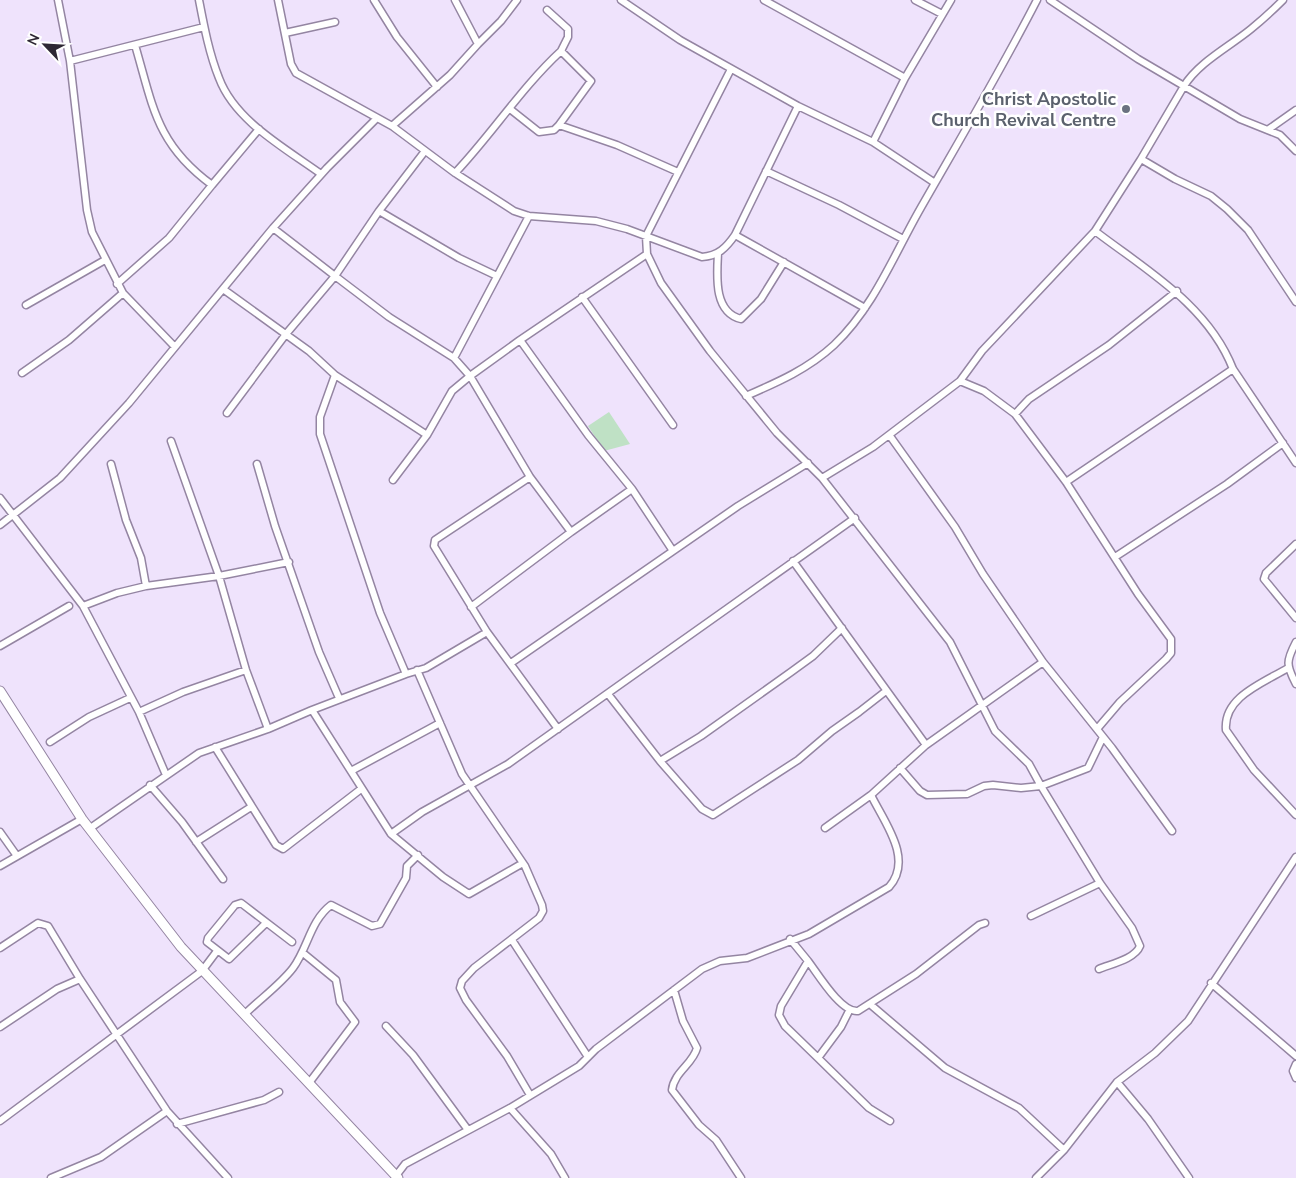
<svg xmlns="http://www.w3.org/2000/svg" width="1296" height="1178" font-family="'Nunito Sans',sans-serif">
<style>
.green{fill:#bfe1c5}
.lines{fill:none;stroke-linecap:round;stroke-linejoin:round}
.minor-casing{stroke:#9485a2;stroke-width:9}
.major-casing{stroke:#9485a2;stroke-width:11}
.minor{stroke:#fff;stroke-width:6}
.major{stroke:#fff;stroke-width:9}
.worship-dot{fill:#6b7280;stroke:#fff;stroke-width:2}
.labels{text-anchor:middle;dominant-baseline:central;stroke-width:5;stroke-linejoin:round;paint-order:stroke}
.worship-label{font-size:18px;font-weight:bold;fill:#5b616d;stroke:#fff;text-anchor:end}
</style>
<rect width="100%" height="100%" fill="#efe3fc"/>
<path class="green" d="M609,412L630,444L604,451L588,426Z"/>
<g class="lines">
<defs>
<path id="minor" d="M199,0C204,26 209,53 219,78C235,121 285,148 321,174
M278,0L291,64L296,73L392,126L455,173L514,211L529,216L596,221L627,229L702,257C718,256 726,248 735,235L798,106
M374,0L397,37L437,87
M621,0L680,40L798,106L873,142L935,183
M764,0L905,78
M915,0L942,14
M1050,0L1138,59L1184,86C1199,62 1229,47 1251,29C1262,20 1273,10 1283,0
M547,10L568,29V37L561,51L591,81L559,125L617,145L678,172
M285,33L335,22
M478,44L501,21L517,0
M135,45C153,106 156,144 212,185L259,129
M70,61L204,27
M510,109L539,132L554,130L559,125
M392,126L450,75L478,44L455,0
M1269,129L1296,110
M873,142L905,78L951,0
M425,151L379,211L335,276L389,317L454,358L470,376L452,391L427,435
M1141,159L1184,86L1240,119L1280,135L1296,151
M766,171L839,205L903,239
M455,173C492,134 521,88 561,51
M379,211L459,258L497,276
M735,235L865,308
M718,253C717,275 713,312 741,319L761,299L784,262
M647,254L661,283L710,351L777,433L822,478L950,642L995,731L1029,764L1041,786L1021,788L993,785L984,786L967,794L927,795L920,791L900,768
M117,284L169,238L212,185
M223,289L309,351L335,375L427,435L393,480
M123,293L175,347
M582,297L673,425
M1296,302L1248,230L1227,209L1211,196L1175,179L1141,159L1095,231C1146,270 1208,305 1233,369L1296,463
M26,305L105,260
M520,340L647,254L646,236L731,69
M454,358L529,216
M22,373L69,340L123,293L92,232L87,210L70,61L58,0
M335,375L320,417V434L380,613L406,674L312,710L391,834L422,812L508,764L855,518
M960,381L984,391L1015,414L1066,482L1138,594L1171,639V653L1166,659L1120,702L1097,729
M746,396C778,382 808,369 834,345C873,308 893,257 919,211C959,141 1000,72 1037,0
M227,413L286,334L335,276L273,228
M1015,414L1029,399L1109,345L1177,291
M890,436L955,527L983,574L1043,662L1112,748L1172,831
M111,464L126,520L141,558L146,586L219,576L171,441
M257,464L275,526L319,652L339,698
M530,477L435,540L434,546L487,632L558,729
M822,478L873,447L960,381L982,351L1095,231
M1066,482L1233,369
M632,489L673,551
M0,498L83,606L117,593L146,586
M0,525L60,478L129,403L273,228L327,168L377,118
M1296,544L1266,573L1264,579L1296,618
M1115,557L1227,484L1283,443
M793,561L926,745
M83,606L139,712L166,775
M471,607L571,532L530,477L470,376L520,340L588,435L632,489L571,532
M1296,642C1286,661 1286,665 1296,684
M0,646L69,606
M511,663L738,506L808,463
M1288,668C1263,683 1223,697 1226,730L1254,770L1296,815
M417,670L462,774L525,866L542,905L543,911L539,918L474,968L462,981L460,988L466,1000L507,1056L530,1095
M406,674L426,668L487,632
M608,694L660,761L701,736L791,672L813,656L842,628
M139,712L183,692L246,670
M268,729L246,670L219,576L289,562
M50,742L89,717L130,698
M215,747L276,845L283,849L361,789
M660,761L702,809L713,815L798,760L832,731L859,712L886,691
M351,771L440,723
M150,785L182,822L223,879
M825,828L871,795
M89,829L199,753L268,729L312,710
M0,832L17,856
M391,834L443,877L469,894L523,863
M196,842L251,807
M0,866L82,819
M1031,916L1100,883
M266,923L229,959L207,942L208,938L235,905L241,903L292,942
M790,939L808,961L781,1006L779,1015L785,1026L818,1058
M512,940L588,1057
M0,948L38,923L48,926L80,979L167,1111L228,1178
M303,953L336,980L340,1002L355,1022L309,1083
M808,961C818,974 841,1013 858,1011L916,974L979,925L985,923
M1099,969C1111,964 1135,959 1140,946L1132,928L1100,883L1041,786L1088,768L1103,737
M1211,983L1296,1056
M674,990L683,1021L697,1048C693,1064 674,1072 672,1090L699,1125L716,1140L741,1178
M871,1005L945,1068L1019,1108L1064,1150
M849,1011L841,1027L818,1058L869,1108L890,1121
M245,1014C260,999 280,985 293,968C308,948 310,921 331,905L372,926L380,924L406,878L407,866L418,855
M386,1026L413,1055L468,1130
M0,1027L57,989L80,979
M1296,1064L1293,1071L1296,1078
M1117,1082L1148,1119L1189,1178
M510,1108L551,1154L565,1178
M0,1121L202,971L217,951
M177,1124L264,1100L279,1092
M395,1177L405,1164L510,1108L579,1066L596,1049L702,969L720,961L747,958L809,934L889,887C914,859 884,822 871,795L926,745L1043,662
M51,1178L101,1157L167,1111
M1036,1178L1064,1150L1117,1082L1155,1053L1188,1021L1296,857"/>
<path id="major" d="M0,691L82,819L181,947L398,1178"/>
</defs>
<use href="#minor" class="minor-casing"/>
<use href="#major" class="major-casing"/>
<use href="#minor" class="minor"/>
<use href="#major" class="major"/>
</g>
<circle class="worship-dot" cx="1126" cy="109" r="5"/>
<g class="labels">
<g class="worship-label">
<text x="1116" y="99">Christ Apostolic<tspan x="1116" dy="21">Church Revival Centre</tspan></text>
</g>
</g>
<g transform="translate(45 45) rotate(295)" stroke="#ffffff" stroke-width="4" paint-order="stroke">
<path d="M0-4L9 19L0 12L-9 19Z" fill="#2e2834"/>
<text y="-8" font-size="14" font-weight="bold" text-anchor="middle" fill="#2e2834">N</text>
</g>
</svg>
